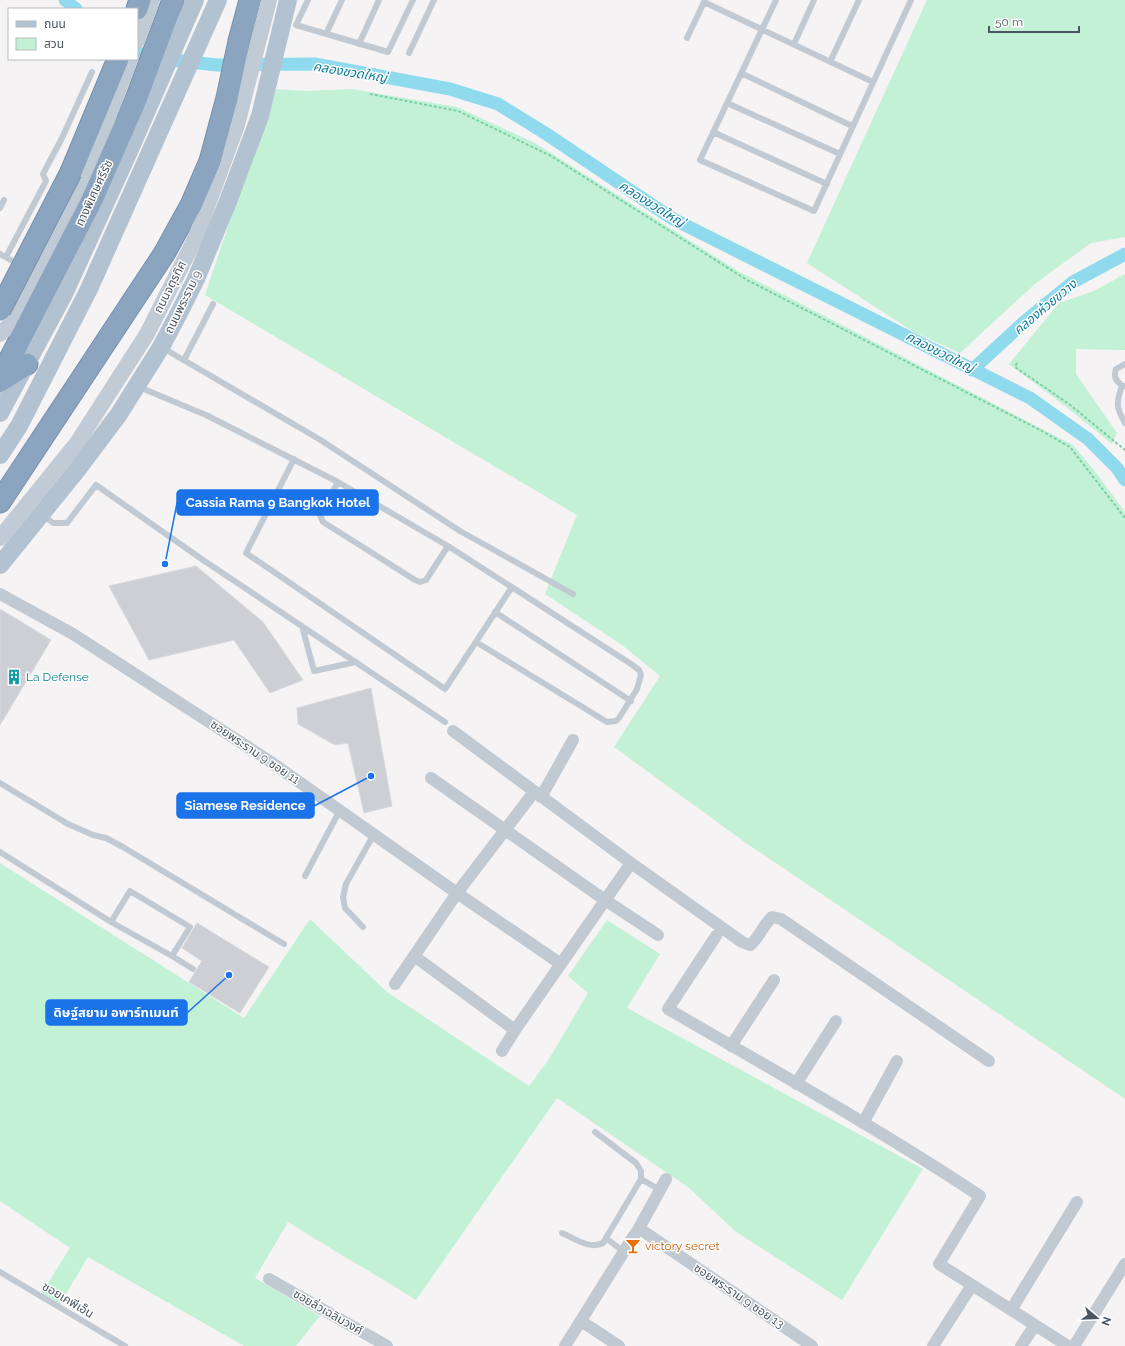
<svg xmlns="http://www.w3.org/2000/svg" width="1125" height="1346" font-family="Raleway,'Noto Sans Thai',sans-serif">
<style>
.green{fill:#c3f1d5}
.lines{fill:none;stroke-linecap:round;stroke-linejoin:round}
.canal{stroke:#90daee;stroke-width:13}
.building{fill:#cdcfd5;stroke:#d7d9de}
.motorway-casing{stroke:#7690ad;stroke-width:23}
.path{stroke:#7ad0a6;stroke-width:2;stroke-dasharray:3 2;stroke-linecap:butt}
.service{stroke:#c1cad2;stroke-width:6}
.minor{stroke:#c1cad2;stroke-width:12}
.secondary{stroke:#c1cbd6;stroke-width:16}
.primary{stroke:#b3c2d1;stroke-width:18}
.motorway{stroke:#8ba5c1;stroke-width:21}
.motorway-bridge-casing{stroke:#7690ad;stroke-width:23;stroke-linecap:butt}
.motorway-bridge{stroke:#8ba5c1;stroke-width:21}
.labels{text-anchor:middle;dominant-baseline:central;stroke-width:3;stroke-linejoin:round;paint-order:stroke}
.street-label{font-size:12px;fill:#4a5661;stroke:#fff}
.culture-label{font-size:12px;fill:#0d838f;stroke:#fff;text-anchor:start}
.food-label{font-size:12px;fill:#c56008;stroke:#fff;text-anchor:start}
.water-label{font-size:13px;font-style:italic;fill:#0c7c9b;stroke:#fff}
.leader{fill:none;stroke:#1a73e8;stroke-width:1.5}
.callout-dot{fill:#1a73e8;stroke:#fff;stroke-width:1.5}
.callout{fill:#1a73e8;stroke:#1a73e8;stroke-width:1.5}
.callout-label{font-size:13px;text-anchor:middle;font-weight:bold;fill:#fff}
</style>
<rect width="100%" height="100%" fill="#f5f3f3"/>
<path class="green" d="M927,0H1125V237L1091,243L1036,283L960,353L914,332L807,263Z
M274,89L306,91L352,89L457,107L535,143L738,271L1073,445L1094,470L1125,512V1099L746,843L614,747L660,676L622,645L545,594L577,515L205,295Z
M1125,274V350L1076,349V374L1117,433L1112,444L1065,406L1009,364L1059,303L1094,291Z
M0,863L244,1018L310,919L387,992L529,1086L549,1059L588,993L568,976L607,920L660,954L627,1008L923,1169L842,1300L735,1231L688,1187L557,1098L416,1300C374,1273 330,1249 288,1222L255,1278L320,1316L296,1346H244L88,1257L60,1304L41,1294L70,1248L0,1201Z"/>
<g class="lines">
<path class="canal" d="M65,0L76,9
M137,52L146,57L217,65L315,64L450,89L498,104L548,135L673,219L1030,398L1088,439L1117,468L1125,480
M972,370L1024,322L1073,282L1125,254"/>
</g>
<path class="building" d="M196,566L263,622L303,680L270,693L234,640L149,660L109,586Z
M0,609L51,640L0,725Z
M371,688L392,806L364,813L348,743L335,745L298,724L297,708Z
M197,923L269,967L240,1013L189,982L202,961L182,948Z"/>
<g class="lines">
<defs>
<path id="motorway" d="M137,9L140,0
M71,172L118,59
M0,378L92,200L135,102L173,0
M0,381L27,364
M0,502L164,254L191,205L210,161L227,98L239,41L250,0"/>
</defs>
<use href="#motorway" class="motorway-casing"/>
<path class="path" d="M370,94L458,111L551,156L747,280L1042,431L1070,447L1125,518
M1017,363L1015,367L1069,404L1125,450"/>
<path class="service" d="M308,0L296,25L388,52L413,0
M776,0L700,160L814,211L911,0
M704,2L873,82
M326,34L342,0
M687,38L705,0
M359,44L379,0
M794,44L814,0
M409,53L434,0
M830,62L859,0
M741,73L852,126
M727,103L840,154
M713,132L827,184
M0,208L4,200
M0,254L20,265
M6,257L46,181L43,174L62,138L92,72
M163,348L319,439L460,531L573,594
M184,360L213,304
M1122,386C1116,380 1113,377 1116,369L1125,364
M1125,386H1122C1116,402 1116,408 1125,423
M139,387L206,415L338,482L448,546L631,664L639,670L641,675L637,689L619,718L616,721L607,722L476,642
M294,459L246,553L445,689L512,587
M338,482L320,515L323,522L415,580L420,582L426,580L448,546
M43,515L53,523H67L96,485L203,560L445,722
M495,612L631,701
M302,626L314,671L356,662
M0,783L68,824L93,835L106,838L123,847L284,944
M0,852L111,922L172,956L190,927L130,891L111,922
M305,876L340,810
M363,927L345,908L343,897L346,884L374,834
M172,956L193,969
M641,1179L660,1190
M562,1233C574,1238 590,1250 603,1243L641,1179V1171L636,1163L595,1132
M606,1238L624,1252
M0,1272L125,1346"/>
<path class="minor" d="M0,594L73,634L268,760L457,893L561,964
M453,731L631,863L742,942L750,945C760,937 763,925 772,917L781,919L989,1061
M431,778L605,900L658,935
M541,797L573,740
M716,936L668,1009C773,1070 879,1129 980,1196L939,1264L1068,1346
M414,956L515,1030L502,1051
M395,984L457,893L534,792
M515,1030L631,863
M731,1046L774,980
M796,1084L836,1021
M863,1123L897,1061
M638,1230L666,1179
M269,1279L387,1346
M1011,1310L1077,1202
M581,1321L619,1346
M565,1346L633,1237L638,1230L643,1231L812,1346
M933,1346L972,1285
M1021,1346L1035,1325
M1074,1346L1125,1264"/>
<path class="secondary" d="M137,41L152,0
M0,334L14,321L38,274L96,150L130,59
M0,538L77,443L147,334L196,237L237,125L269,0"/>
<path class="primary" d="M0,413L64,294L131,147L195,0
M0,455L19,426L89,289L218,0
M0,565L77,470L119,414L161,347L179,313L196,279L227,204L260,116L288,0"/>
<use href="#motorway" class="motorway"/>
<defs>
<path id="motorway-bridge" d="M0,310L71,172"/>
</defs>
<use href="#motorway-bridge" class="motorway-bridge-casing"/>
<use href="#motorway-bridge" class="motorway-bridge"/>
</g>
<defs>
<symbol id="building-bare" viewBox="-9 -9 18 18"><path d="M-4-6H4V6H1V3H-1V6H-4ZM-2.5-4.3h1.7v1.8h-1.7ZM.8-4.3h1.7v1.8H.8ZM-2.5-1h1.7V.8h-1.7ZM.8-1h1.7V.8H.8Z" fill="#0f9aa8" stroke="#fff" stroke-width="2.5" paint-order="stroke"/></symbol>
<symbol id="bar-bare" viewBox="-9 -9 18 18"><path d="M-6-5H6L.8 .8V4.5H3.5V6h-7V4.5H-.8V.8Z" fill="#e8710a" stroke="#fff" stroke-width="2.5" paint-order="stroke"/></symbol>
</defs>
<g fill-rule="evenodd">
<use href="#building-bare" x="3" y="666" width="22" height="22"/>
<use href="#bar-bare" x="622" y="1235" width="22" height="22"/>
</g>
<g class="labels">
<g class="street-label">
<text transform="translate(94 193) rotate(-65)">ทางพิเศษศรีรัช</text>
<text transform="translate(170 287) rotate(-63)">ถนนจตุรทิศ</text>
<text transform="translate(183 302) rotate(-64)">ถนนพระราม 9</text>
<text transform="translate(255 752) rotate(34)">ซอยพระราม 9 ซอย 11</text>
<text transform="translate(739 1296) rotate(34)">ซอยพระราม 9 ซอย 13</text>
<text transform="translate(68 1300) rotate(31)">ซอยเคพีเอ็น</text>
<text transform="translate(328 1312) rotate(30)">ซอยลิ่วเฉลิมวงศ์</text>
</g>
<g class="culture-label">
<text x="26" y="677">La Defense</text>
</g>
<g class="food-label">
<text x="645" y="1246">victory secret</text>
</g>
<g class="water-label">
<text transform="translate(350 72) rotate(9)">คลองชวดใหญ่</text>
<text transform="translate(652 204) rotate(32)">คลองชวดใหญ่</text>
<text transform="translate(1045 307) rotate(-40)">คลองห้วยขวาง</text>
<text transform="translate(940 352) rotate(27)">คลองชวดใหญ่</text>
</g>
</g>
<path class="leader" d="M165 564L177 503M371 776L314 806M229 975L187 1013"/>
<g class="callout-dot">
<circle cx="165" cy="564" r="4"/>
<circle cx="371" cy="776" r="4"/>
<circle cx="229" cy="975" r="4"/>
</g>
<g class="callout">
<rect x="177" y="490" width="201" height="25" rx="4"/>
<rect x="177" y="793" width="137" height="25" rx="4"/>
<rect x="46" y="1000" width="141" height="25" rx="4"/>
</g>
<g class="callout-label">
<text x="278" y="507">Cassia Rama 9 Bangkok Hotel</text>
<text x="245" y="810">Siamese Residence</text>
<text x="116" y="1017">ดิษฐ์สยาม อพาร์ทเมนท์</text>
</g>
<rect x="8" y="8" width="130" height="52" fill="#ffffff" stroke="#b7bbc0"/>
<rect x="16" y="21" width="20" height="6" fill="#b3c2d1" stroke="#b7bbc0"/>
<text x="44" y="28" font-size="12" fill="#4a5661">ถนน</text>
<rect x="16" y="38" width="20" height="12" fill="#c3f1d5" stroke="#b7bbc0"/>
<text x="44" y="48" font-size="12" fill="#4a5661">สวน</text>
<g transform="translate(1097 1318) rotate(109)" stroke="#ffffff" stroke-width="3" paint-order="stroke">
<path d="M0-3L7 15L0 10L-7 15Z" fill="#4a5661"/>
<text y="-6" font-size="11" font-weight="bold" text-anchor="middle" fill="#4a5661">N</text>
</g>
<path d="M989 26v6h90v-6" fill="none" stroke="#4a5661" stroke-width="2"/>
<text x="995" y="26" font-size="12" fill="#4a5661" stroke="#ffffff" stroke-width="3" paint-order="stroke">50 m</text>
</svg>
